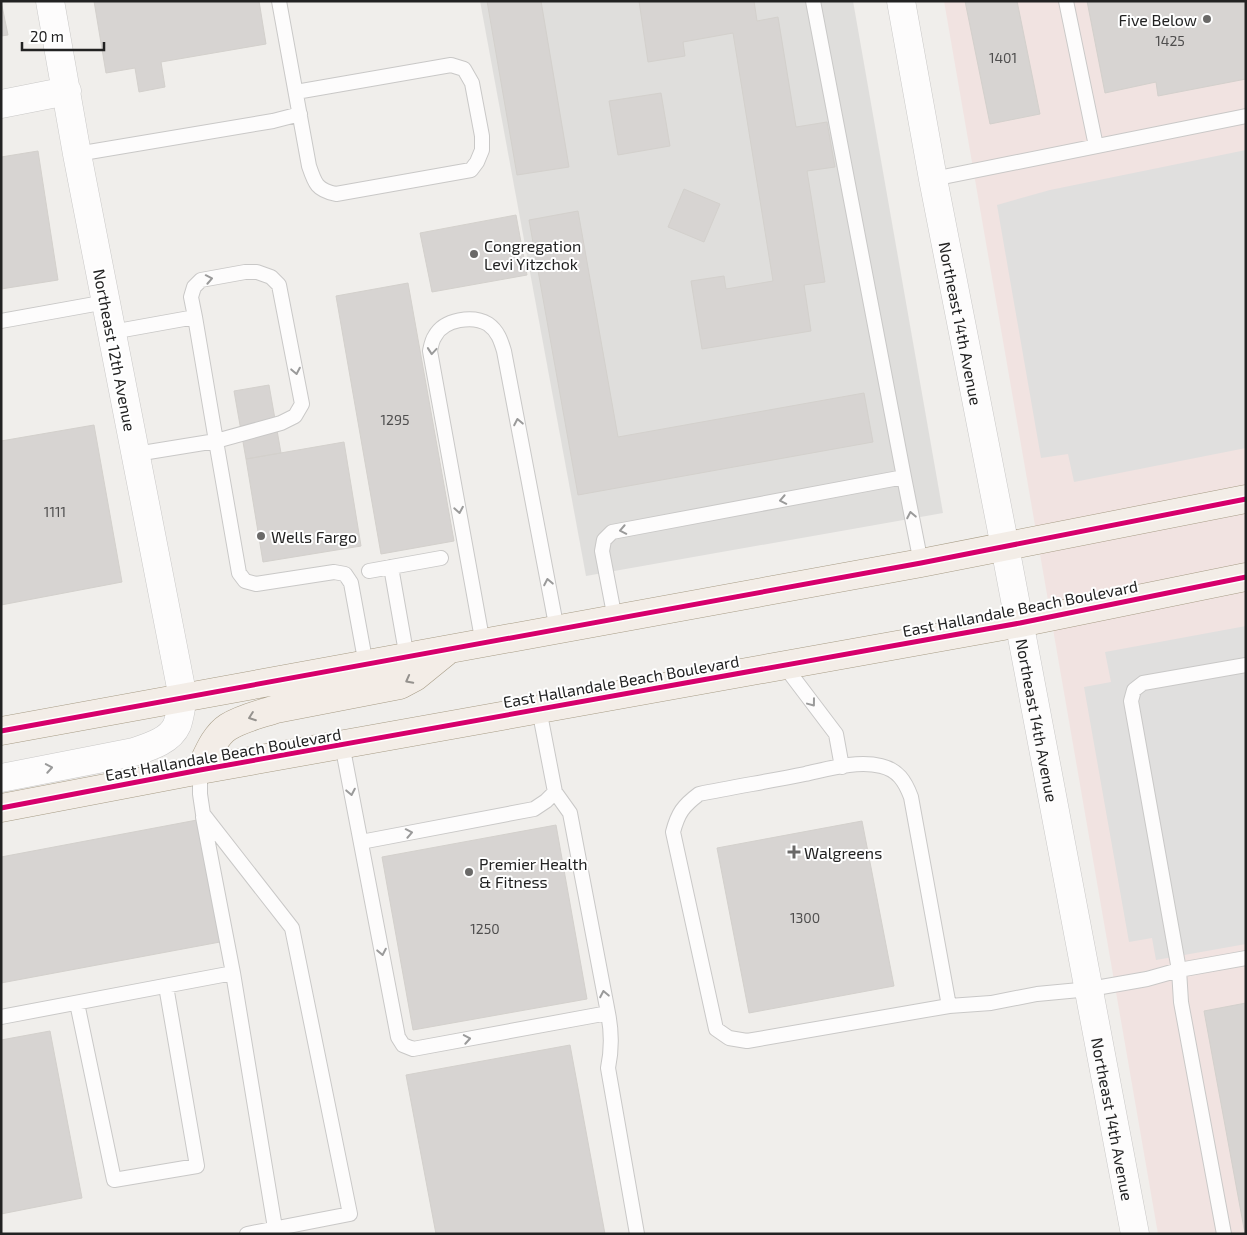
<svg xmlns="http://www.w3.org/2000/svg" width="1247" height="1235" font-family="'Exo 2',sans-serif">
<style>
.residential{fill:#dfdedc}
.commercial{fill:#f1e3e1}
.parking{fill:#e0dfde}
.building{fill:#d7d4d2;stroke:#d3d0cc}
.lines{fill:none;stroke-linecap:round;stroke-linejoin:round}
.service-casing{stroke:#c9c8c7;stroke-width:16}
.minor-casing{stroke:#c9c8c7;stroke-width:29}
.tertiary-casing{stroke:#c9c8c7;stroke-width:29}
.primary-casing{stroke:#a79c86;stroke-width:29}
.service{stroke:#fdfcfc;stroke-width:14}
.minor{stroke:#fdfcfc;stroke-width:28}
.tertiary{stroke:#fdfcfc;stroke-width:28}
.primary{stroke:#f3ede7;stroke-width:28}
.cycleway-casing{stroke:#fff;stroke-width:8}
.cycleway{stroke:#d6006c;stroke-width:5}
.oneway{stroke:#9a9a9a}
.oneway2{stroke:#95928e}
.poi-dot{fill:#6a6968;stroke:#fff;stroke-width:2}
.labels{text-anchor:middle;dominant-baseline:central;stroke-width:4;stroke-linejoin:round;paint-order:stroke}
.number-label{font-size:14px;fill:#4f4e4e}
.poi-label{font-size:16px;fill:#222;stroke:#fff;text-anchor:start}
.street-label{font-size:16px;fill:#222;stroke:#fff}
</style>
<rect width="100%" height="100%" fill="#f0eeeb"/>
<path class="residential" d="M480,1H853L943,513L586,576Z"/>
<path class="commercial" d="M944,1H1246V1234H1158Z"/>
<path class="parking" d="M1246,150V448L1074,482L1068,454L1041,458L997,205L1050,190Z
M1246,626V944L1156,960L1152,938L1129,942L1084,687L1111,682L1105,652Z"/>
<path class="building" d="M1,1L8,35L1,36Z
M94,1H259L266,44L161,62L165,87L139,92L135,68L106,73Z
M487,1H541L569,167L517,175Z
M639,1H754L757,21L778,17L796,127L827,122L835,167L807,171L825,282L804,285L811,331L702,349L691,281L724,276L726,289L773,281L733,33L683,42L685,56L648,62Z
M965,1H1017L1040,114L990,124Z
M1087,1H1246V79L1158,96L1156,82L1105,93Z
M661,93L670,146L618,155L609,101Z
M38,151L58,280L1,289V157Z
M684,189L720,204L704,242L668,227Z
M578,211L618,437L864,393L873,442L578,495L529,220Z
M516,215L527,275L432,292L420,233Z
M408,283L454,541L381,554L336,296Z
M269,385L281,453L246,459L234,391Z
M94,425L122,582L1,605V441Z
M344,442L361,546L263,562L246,459Z
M197,820L220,942L1,983V857Z
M862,821L894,986L749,1013L717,848Z
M556,825L587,999L413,1030L382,857Z
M1246,1003V1234H1245L1204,1011Z
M50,1031L82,1198L1,1214V1040Z
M570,1045L605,1234H436L406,1075Z"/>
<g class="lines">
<defs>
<path id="service" d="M279,1L309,166C315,184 317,190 336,194L471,170L477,162L482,150V136L472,83L464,69L451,65L296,92
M813,1L904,477
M1066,1L1096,146
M77,154L273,121L300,114
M933,179L1246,116
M1,321L106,302
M112,332L195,317L216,441L281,423L295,416L302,404L279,285L271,277L257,272H245L201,280L194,287L191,297L195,317
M136,454L216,441L239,573L245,581L256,584L334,572L345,574L351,583L366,665
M391,567L407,658
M369,571L441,558
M615,619L602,551L604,540L612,532L904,477L921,563
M483,644L430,351C431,346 432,340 435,336C444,319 473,315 488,324C498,331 501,341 504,351L557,630
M783,664L836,734L842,767
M342,744L398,1037L403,1045L413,1049L608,1013L570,813L555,792L539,709
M200,770V794L203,814L292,928L350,1214L247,1234
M361,842L534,809L546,801L555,792
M233,973L275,1228
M77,1003L114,1180L197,1166L166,986
M949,1006L747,1041L729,1038L716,1029L673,832C678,813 683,806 699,794C734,787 770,781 805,774C828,769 857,760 881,766C898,770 905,781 911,797L949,1006L991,1003L1037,994L1090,989L1147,979L1179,970L1246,958
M608,1013C612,1033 612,1049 608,1068L637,1234
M1,1017L233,973L203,817
M1224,1234L1181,1002L1179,970L1131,701L1134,690L1143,683L1246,665"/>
<path id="minor" d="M1,104L67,91
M1,778L134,752C149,747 170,741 177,725C180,717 181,706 183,698L77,154L50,1"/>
<g id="tertiary">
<path id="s1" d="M901,1L933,179L1005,547L1135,1234"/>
</g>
<path id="primary" d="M1,731L921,563L1246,499
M200,770C207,756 214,736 228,727C242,718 261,714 276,709L400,685L415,677L447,651
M1,808L200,770L1020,623L1246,577"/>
</defs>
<use href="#service" class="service-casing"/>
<use href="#minor" class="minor-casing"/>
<use href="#tertiary" class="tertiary-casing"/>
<use href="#primary" class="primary-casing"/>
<use href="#service" class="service"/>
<use href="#minor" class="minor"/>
<use href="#tertiary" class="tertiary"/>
<use href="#primary" class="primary"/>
<defs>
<path id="cycleway" d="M1,731L921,563L1246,499
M1,808L200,770L1020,623L1246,577"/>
</defs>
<use href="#cycleway" class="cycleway-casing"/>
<use href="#cycleway" class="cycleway"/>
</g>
<defs><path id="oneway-chevron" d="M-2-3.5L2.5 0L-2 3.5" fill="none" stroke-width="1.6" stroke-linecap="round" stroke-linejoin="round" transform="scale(1.25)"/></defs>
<g class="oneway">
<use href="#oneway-chevron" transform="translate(209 279) rotate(-11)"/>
<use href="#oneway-chevron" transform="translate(432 351) rotate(95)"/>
<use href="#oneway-chevron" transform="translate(296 371) rotate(79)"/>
<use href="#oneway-chevron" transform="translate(518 422) rotate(-101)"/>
<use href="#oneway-chevron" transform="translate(783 500) rotate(169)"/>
<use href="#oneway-chevron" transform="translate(459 510) rotate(80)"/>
<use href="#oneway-chevron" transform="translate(911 515) rotate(-101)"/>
<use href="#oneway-chevron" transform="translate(623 530) rotate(169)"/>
<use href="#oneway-chevron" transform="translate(548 582) rotate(-101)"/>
<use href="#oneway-chevron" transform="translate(812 703) rotate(53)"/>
<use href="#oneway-chevron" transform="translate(49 768) rotate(-10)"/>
<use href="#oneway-chevron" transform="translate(351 792) rotate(79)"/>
<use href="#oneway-chevron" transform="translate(409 833) rotate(-11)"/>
<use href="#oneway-chevron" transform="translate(382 952) rotate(79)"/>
<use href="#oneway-chevron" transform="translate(604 994) rotate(-101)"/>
<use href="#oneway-chevron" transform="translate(467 1039) rotate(-10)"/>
</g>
<g class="oneway2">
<use href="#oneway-chevron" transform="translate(409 680) rotate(152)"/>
<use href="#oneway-chevron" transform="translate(252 717) rotate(160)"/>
</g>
<g class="poi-dot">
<circle cx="1207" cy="19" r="5"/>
<circle cx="474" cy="254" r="5"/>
<circle cx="261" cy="536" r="5"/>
<path d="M791.5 844.5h5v5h5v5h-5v5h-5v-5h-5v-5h5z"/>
<circle cx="469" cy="872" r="5"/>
</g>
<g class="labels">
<g class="number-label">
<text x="1170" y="40">1425</text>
<text x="1003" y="57">1401</text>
<text x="395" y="419">1295</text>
<text x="55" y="511">1111</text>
<text x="805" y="917">1300</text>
<text x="485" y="928">1250</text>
</g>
<g class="poi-label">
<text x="1197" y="19" text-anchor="end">Five Below</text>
<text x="484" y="245">Congregation<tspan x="484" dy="18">Levi Yitzchok</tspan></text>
<text x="271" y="536">Wells Fargo</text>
<text x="804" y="852">Walgreens</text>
<text x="479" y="863">Premier Health<tspan x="479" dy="18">&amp; Fitness</tspan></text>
</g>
<g class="street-label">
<text stroke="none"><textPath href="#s1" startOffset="328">Northeast 14th Avenue</textPath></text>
<text transform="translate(115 350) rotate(79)">Northeast 12th Avenue</text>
<text transform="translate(1020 608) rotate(-11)">East Hallandale Beach Boulevard</text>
<text transform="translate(621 681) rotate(-10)">East Hallandale Beach Boulevard</text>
<text stroke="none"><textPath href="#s1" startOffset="732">Northeast 14th Avenue</textPath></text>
<text transform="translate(223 754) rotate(-10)">East Hallandale Beach Boulevard</text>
<text stroke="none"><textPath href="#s1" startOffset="1138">Northeast 14th Avenue</textPath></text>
</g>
</g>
<rect width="1247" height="1235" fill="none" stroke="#222222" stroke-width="5"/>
<path d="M22 42v8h82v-8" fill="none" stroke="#222222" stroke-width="2.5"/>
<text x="30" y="42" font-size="15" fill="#222222" stroke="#ffffff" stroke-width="4" paint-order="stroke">20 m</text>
</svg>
